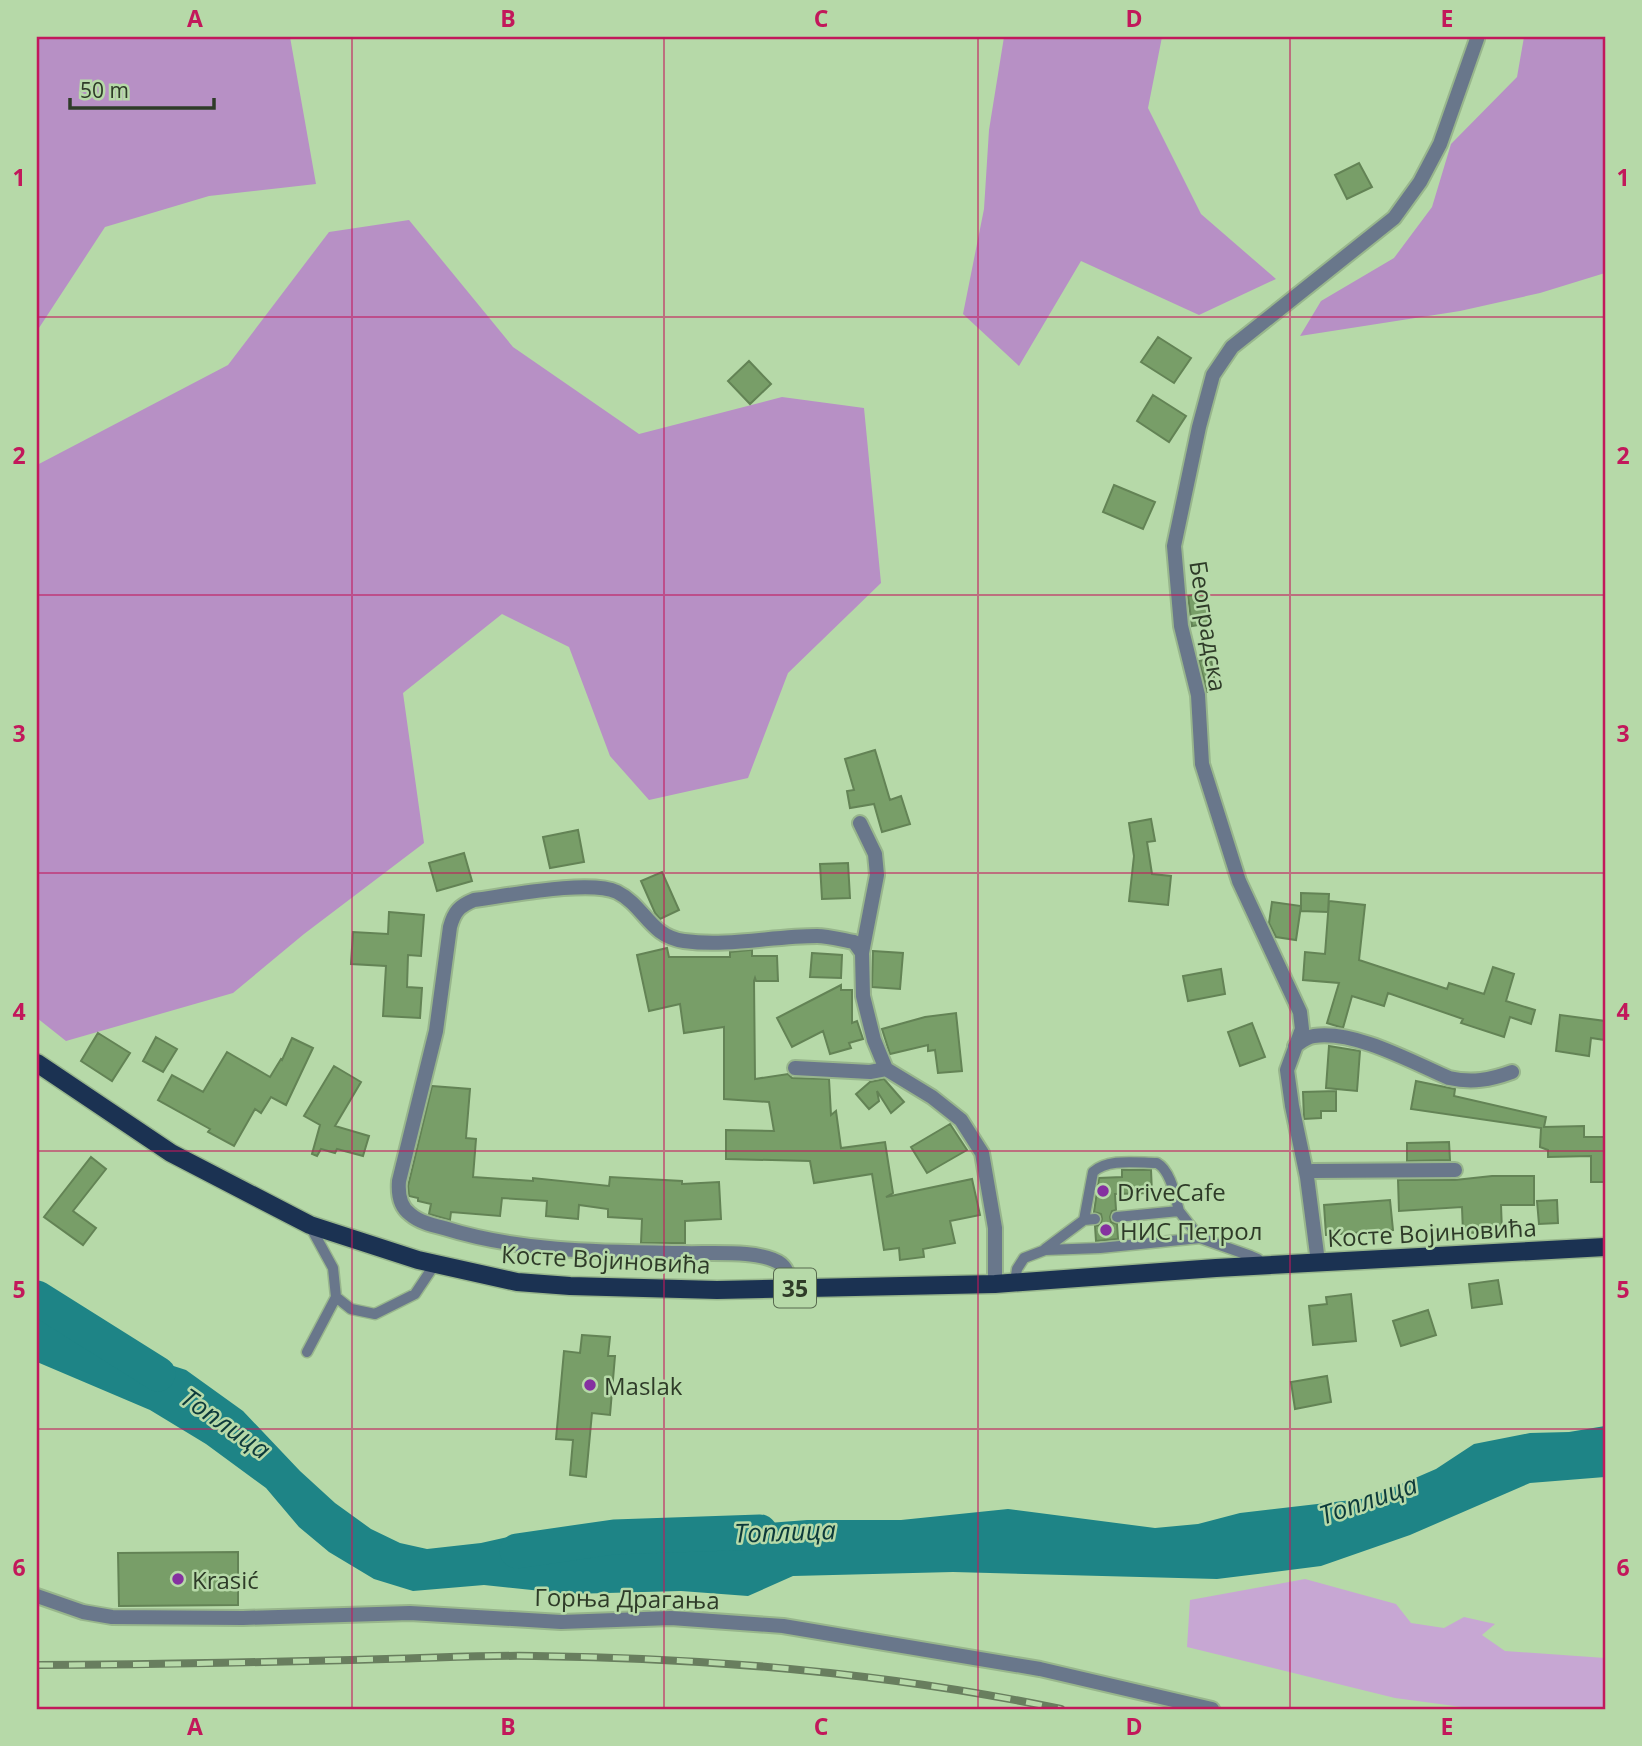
<svg xmlns="http://www.w3.org/2000/svg" width="1642" height="1746" font-family="'Open Sans',sans-serif">
<style>
.green{fill:#c7a7d3}
.forest{fill:#b790c5}
.water{fill:#1e8486}
.lines{fill:none;stroke-linecap:round;stroke-linejoin:round}
.river{stroke:#1e8486;stroke-width:35}
.building{fill:#789e68;stroke:#638355;stroke-width:2}
.service-casing{stroke:#98b68c;stroke-width:13}
.minor-casing{stroke:#98b68c;stroke-width:18}
.tertiary-casing{stroke:#98b68c;stroke-width:18}
.primary-casing{stroke:#98b68c;stroke-width:21}
.service{stroke:#69778b;stroke-width:10}
.minor{stroke:#69778b;stroke-width:14}
.tertiary{stroke:#69778b;stroke-width:14}
.primary{stroke:#1b3252;stroke-width:18}
.rail-casing{stroke:#687e5e;stroke-width:8}
.rail{stroke:#b6d9a8;stroke-width:5;stroke-dasharray:16;stroke-linecap:butt}
.grid{fill:none;stroke:#c2185b;stroke-width:2;stroke-opacity:0.55}
.poi-dot{fill:#8531a0;stroke:#b6d9a8;stroke-width:2.5}
.labels{text-anchor:middle;dominant-baseline:central;stroke-width:5;stroke-linejoin:round;paint-order:stroke}
.shield{fill:#b6d9a8;stroke:#576a4e;stroke-width:2}
.shield-label{font-size:23px;font-weight:bold;fill:#2e3b28}
.street-label{font-size:24px;fill:#2e3b28;stroke:#b6d9a8}
.poi-label{font-size:24px;fill:#2e3b28;stroke:#b6d9a8;text-anchor:start}
.water-label{font-size:26px;font-style:italic;fill:#0d3a3b;stroke:#b6d9a8}
.neatline{fill:none;stroke:#c2185b;stroke-width:2.5}
.grid-label{font-size:23px;text-anchor:middle;font-weight:bold;fill:#c2185b}
</style>
<rect width="100%" height="100%" fill="#b6d9a8"/>
<path class="green" d="M1305,1579L1396,1604L1411,1623L1444,1628L1464,1617L1495,1624L1482,1635L1505,1651L1605,1658V1709H1477L1395,1698L1187,1647L1190,1600Z"/>
<path class="forest" d="M37,37H290L316,184L209,196L105,227L37,331Z
M1004,37H1162L1148,108L1201,214L1276,279L1199,315L1081,261L1019,366L963,314L984,209L989,130Z
M1524,37H1605V273L1540,293L1460,311L1300,336L1321,301L1394,258L1432,207L1451,144L1517,77Z
M409,220L513,347L639,434L782,397L864,408L881,583L788,673L748,778L649,800L610,756L569,647L502,614L403,693L424,843L304,934L233,993L66,1041L37,1018V465L228,365L329,232Z"/>
<path class="water" d="M37,1309L80,1336L186,1370L243,1411L300,1471L335,1503L371,1529L400,1543L427,1549L481,1543L531,1532L569,1548L624,1546L695,1539L744,1525L807,1520H901L1008,1509L1155,1528L1198,1524L1240,1513L1369,1498L1436,1469L1474,1444L1530,1433L1569,1432L1605,1426V1477L1530,1483L1410,1535L1321,1566L1217,1579L953,1572L793,1576L748,1596L681,1591L570,1594L484,1585L413,1591L374,1579L329,1552L299,1527L266,1488L206,1444L150,1410L37,1362Z"/>
<g class="lines">
<path class="river" d="M37,1298L158,1374
M517,1551L614,1537L760,1532"/>
</g>
<path class="building" d="M1359,163L1372,187L1347,199L1335,175Z
M1158,337L1191,358L1174,383L1141,362Z
M749,361L771,384L750,404L728,381Z
M1153,395L1186,416L1169,442L1137,421Z
M1114,485L1155,502L1143,529L1103,512Z
M1206,593L1210,623L1192,626L1188,596Z
M1211,659L1216,690L1207,692L1199,661Z
M875,750L890,800L901,796L910,824L882,832L874,804L850,808L847,791L854,790L845,759Z
M1151,819L1155,841L1147,842L1152,874L1171,876L1168,905L1129,901L1134,856L1129,823Z
M578,830L584,862L550,868L543,837Z
M464,853L472,881L437,891L429,863Z
M848,863L850,898L822,899L820,864Z
M662,872L679,910L660,919L655,913L641,881Z
M1301,893L1329,894L1328,912L1301,911Z
M1329,901L1365,905L1359,960L1447,989L1449,983L1484,994L1493,967L1514,974L1506,1001L1535,1010L1531,1024L1510,1017L1504,1037L1461,1023L1463,1019L1388,993L1384,1006L1352,996L1343,1028L1327,1023L1339,983L1303,980L1305,952L1325,954Z
M1272,902L1301,906L1296,940L1276,937L1269,923Z
M389,912L424,915L421,956L408,955L407,987L422,988L420,1018L383,1016L386,966L351,964L353,932L388,934Z
M667,948L669,957H730V952L750,950H752V956H777L778,981H756L755,978L754,981L755,1079L788,1074L792,1078L829,1079L831,1115L836,1111L841,1148L885,1142L893,1193L886,1197L972,1179L980,1215L950,1221L955,1243L923,1249L924,1257L900,1260L899,1248L884,1250L872,1174L814,1183L810,1161L726,1159V1130L774,1131L769,1102L724,1099V1027L684,1033L680,1004L649,1011L637,955Z
M873,951L903,953L900,989L872,987Z
M812,953L842,955L841,978L810,977Z
M1221,969L1225,994L1188,1001L1183,976Z
M841,985V990H852V1023L857,1021L863,1039L849,1043L851,1048L830,1054L823,1031L792,1047L777,1018Z
M956,1013L962,1071L938,1073L935,1050L928,1051V1045L890,1054L882,1029L925,1017Z
M1560,1015L1605,1021V1040L1591,1038L1589,1056L1556,1051Z
M1252,1023L1265,1057L1240,1066L1228,1032Z
M98,1033L130,1053L112,1081L81,1061Z
M156,1037L177,1049L163,1072L143,1061Z
M292,1038L313,1048L286,1105L271,1097L261,1113L255,1109L234,1146L208,1132L210,1129L158,1100L172,1075L203,1092L227,1052L270,1077L281,1059L282,1060Z
M1329,1046L1360,1051L1357,1091L1326,1088Z
M334,1066L361,1082L335,1126L369,1136L363,1156L337,1149L335,1153L321,1149L317,1156L312,1154L320,1125L304,1116Z
M884,1079L904,1102L891,1113L877,1091L879,1101L869,1109L856,1094L870,1082Z
M1416,1081L1455,1089L1454,1096L1546,1117L1544,1127L1584,1126V1137H1605V1182H1591V1156L1548,1157V1150L1540,1147L1541,1128L1411,1109Z
M432,1086L470,1089L466,1138L476,1139L473,1177L533,1181V1178L609,1186L610,1177L682,1181V1184L719,1182L721,1219L685,1221V1243H641L642,1219L608,1217V1209L579,1205L578,1219L546,1216L547,1201L502,1198L500,1216L451,1212L450,1220L429,1214L431,1204L418,1201V1198L409,1196L408,1186Z
M1336,1091V1111H1321V1118L1304,1119L1303,1092Z
M950,1124L967,1150L927,1173L911,1147Z
M1449,1142L1450,1160L1407,1161V1143Z
M91,1157L106,1169L73,1211L96,1228L83,1245L44,1217Z
M1122,1170H1151L1152,1193L1115,1194L1116,1210L1112,1211L1110,1217L1111,1222L1117,1224L1118,1239L1096,1241L1095,1226L1100,1225L1102,1219L1101,1214L1094,1212L1099,1178L1122,1177Z
M1492,1176H1534V1205H1501L1502,1232L1463,1233L1462,1207L1399,1211L1398,1180H1455Z
M1390,1200L1393,1230L1326,1235L1324,1205Z
M1557,1200L1558,1223L1539,1224L1537,1201Z
M1498,1280L1502,1304L1472,1308L1469,1284Z
M1351,1294L1356,1341L1313,1345L1309,1306L1327,1304L1326,1297Z
M1428,1310L1436,1335L1401,1346L1393,1321Z
M582,1335L610,1337L608,1356H615L610,1415L592,1413L586,1477L570,1475L573,1440L556,1439L564,1351L580,1353Z
M1327,1376L1331,1402L1295,1409L1291,1382Z
M238,1552V1605L119,1606L118,1553Z"/>
<g class="lines">
<defs>
<path id="service" d="M1117,1217L1179,1211L1200,1238
M1084,1220L1093,1172C1108,1158 1137,1163 1157,1163C1171,1171 1175,1196 1179,1211
M310,1226L333,1268L336,1297L351,1309L375,1314L415,1294L435,1264
M1045,1249L1084,1220L1095,1219
M1015,1282L1017,1269L1024,1258L1045,1250L1100,1248L1200,1238L1251,1256L1258,1259L1261,1265
M307,1352L336,1297"/>
<path id="minor" d="M860,823L875,854L877,875L862,953L863,996L874,1040L886,1069L932,1097L961,1120L982,1153L995,1228V1284
M1295,1046C1301,1042 1306,1037 1314,1036C1355,1030 1412,1062 1449,1078C1472,1083 1490,1080 1512,1072
M795,1068L870,1072L886,1069
M1307,1177L1292,1106L1287,1070L1302,1029L1300,1012L1239,881L1202,764L1198,695L1181,626L1174,546L1199,427L1213,375L1232,347L1394,218L1420,182L1440,144L1477,39
M1318,1262L1307,1177L1309,1172L1313,1171L1455,1170
M788,1288C788,1278 789,1271 781,1264C761,1249 707,1254 682,1253C602,1252 520,1252 444,1228C432,1225 419,1222 410,1214C399,1206 398,1193 399,1181L436,1031L450,927C454,912 459,906 474,900C506,896 590,879 617,892C645,906 649,936 684,941C728,947 773,936 817,936C829,936 842,940 854,942L862,953"/>
<path id="tertiary" d="M37,1596L83,1612L112,1617L243,1618L410,1613L561,1622L671,1618L783,1626L1040,1669L1212,1709"/>
<path id="primary" d="M37,1063L171,1153L310,1225L418,1260L517,1282L570,1286L717,1290L995,1284L1216,1268L1605,1247"/>
</defs>
<use href="#service" class="service-casing"/>
<use href="#minor" class="minor-casing"/>
<use href="#tertiary" class="tertiary-casing"/>
<use href="#primary" class="primary-casing"/>
<use href="#service" class="service"/>
<use href="#minor" class="minor"/>
<use href="#tertiary" class="tertiary"/>
<use href="#primary" class="primary"/>
<defs>
<path id="rail" d="M37,1665C153,1665 270,1662 386,1659C436,1658 485,1655 535,1656C711,1658 888,1673 1061,1709"/>
</defs>
<use href="#rail" class="rail-casing"/>
<use href="#rail" class="rail"/>
</g>
<path class="grid" d="M352,37V1709M664,37V1709M978,37V1709M1290,37V1709M37,317H1605M37,595H1605M37,873H1605M37,1151H1605M37,1429H1605"/>
<g class="poi-dot">
<circle cx="1103" cy="1191" r="7"/>
<circle cx="1106" cy="1230" r="7"/>
<circle cx="590" cy="1385" r="7"/>
<circle cx="178" cy="1579" r="7"/>
</g>
<g class="labels">
<rect class="shield" x="774" y="1268.5" width="42" height="39" rx="5"/>
<g class="shield-label">
<text x="795" y="1288">35</text>
</g>
<g class="street-label">
<text transform="translate(1209 626) rotate(81)">Београдска</text>
<text transform="translate(1432 1232) rotate(-3)">Косте Војиновића</text>
<text transform="translate(606 1259) rotate(3)">Косте Војиновића</text>
<text transform="translate(627 1598) rotate(1)">Горња Драгања</text>
</g>
<g class="poi-label">
<text x="1117" y="1191">DriveCafe</text>
<text x="1120" y="1230">НИС Петрол</text>
<text x="604" y="1385">Maslak</text>
<text x="192" y="1579">Krasić</text>
</g>
<g class="water-label">
<text transform="translate(226 1423) rotate(35)">Топлица</text>
<text transform="translate(1368 1499) rotate(-19)">Топлица</text>
<text transform="translate(785 1531) rotate(-2)">Топлица</text>
</g>
</g>
<rect width="1642" height="1746" fill="none" stroke="#b6d9a8" stroke-width="77"/>
<path d="M70 98v10h144v-10" fill="none" stroke="#2e3b28" stroke-width="3.5"/>
<text x="80" y="98" font-size="21" fill="#2e3b28" stroke="#b6d9a8" stroke-width="5" paint-order="stroke">50 m</text>
<rect x="38" y="38" width="1566" height="1670" class="neatline"/>
<g class="grid-label">
<text x="195" y="27">A</text>
<text x="508" y="27">B</text>
<text x="821" y="27">C</text>
<text x="1134" y="27">D</text>
<text x="1447" y="27">E</text>
<text x="19" y="186">1</text>
<text x="1623" y="186">1</text>
<text x="19" y="464">2</text>
<text x="1623" y="464">2</text>
<text x="19" y="742">3</text>
<text x="1623" y="742">3</text>
<text x="19" y="1020">4</text>
<text x="1623" y="1020">4</text>
<text x="19" y="1298">5</text>
<text x="1623" y="1298">5</text>
<text x="19" y="1576">6</text>
<text x="1623" y="1576">6</text>
<text x="195" y="1735">A</text>
<text x="508" y="1735">B</text>
<text x="821" y="1735">C</text>
<text x="1134" y="1735">D</text>
<text x="1447" y="1735">E</text>
</g>
</svg>
